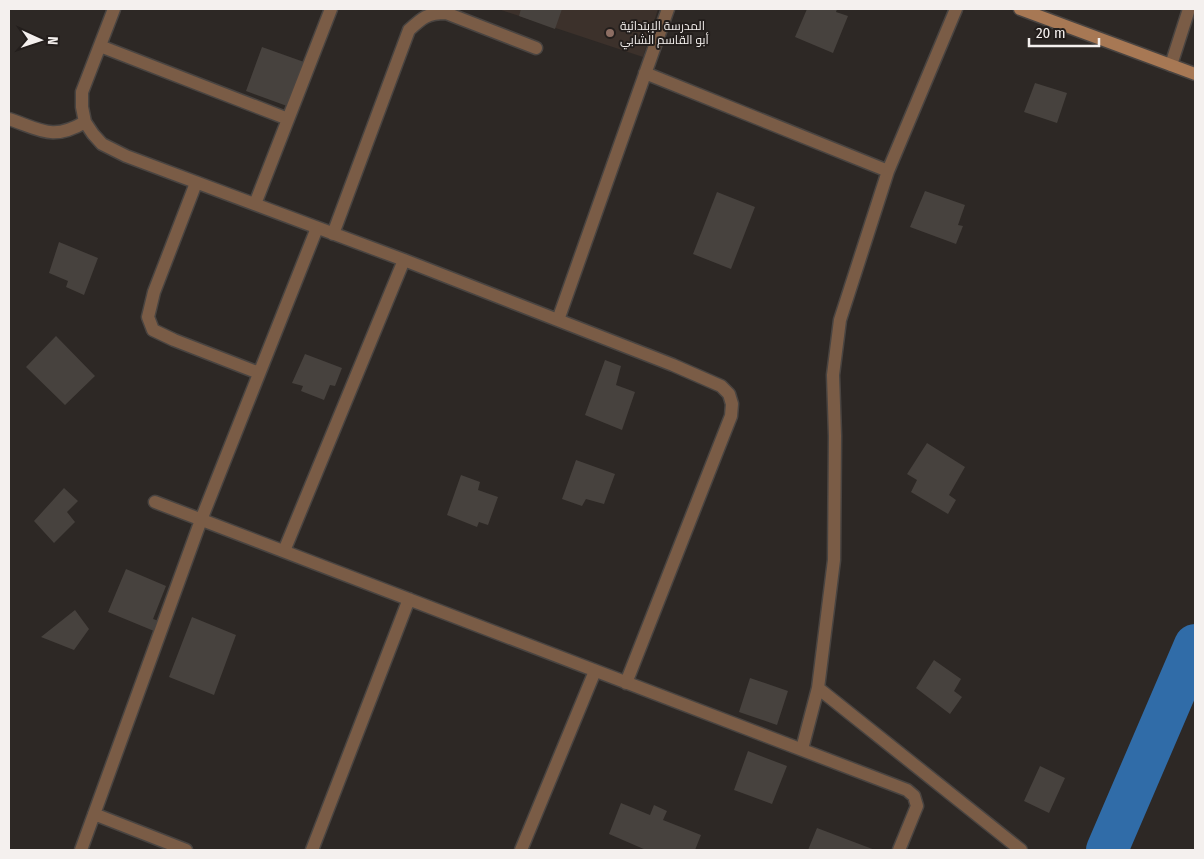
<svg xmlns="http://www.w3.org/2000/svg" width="1204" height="859" font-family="'Fira Sans Condensed',Cairo,sans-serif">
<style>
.built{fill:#3c312b}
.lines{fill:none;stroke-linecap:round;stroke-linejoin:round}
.river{stroke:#306ca8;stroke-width:42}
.building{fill:#47423e}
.minor-casing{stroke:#494441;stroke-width:15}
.secondary-casing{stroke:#494441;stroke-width:15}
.minor{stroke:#7a5c46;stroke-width:12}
.secondary{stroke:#a77854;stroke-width:12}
.education-dot{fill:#8d6e63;stroke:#231e1c;stroke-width:2}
.labels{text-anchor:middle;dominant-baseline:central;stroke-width:4;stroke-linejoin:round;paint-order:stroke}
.poi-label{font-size:12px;fill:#f4f0ee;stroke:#231e1c;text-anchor:start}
</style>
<rect width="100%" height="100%" fill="#2d2825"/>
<path class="built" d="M498,9H658L643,57Z"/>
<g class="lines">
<path class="river" d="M1107,850L1195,645"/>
</g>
<path class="building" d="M521,9H562L555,29L519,16Z
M807,9H837L836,12L848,16L833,53L795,37Z
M262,47L304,62L287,106L246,91Z
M1035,83L1067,93L1057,123L1024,112Z
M925,191L965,205L958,225L963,226L956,244L910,227Z
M717,192L755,207L731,269L693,254Z
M59,242L98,258L84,295L66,287L68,281L49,273Z
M56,336L95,376L65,405L26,367Z
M305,354L342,368L335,386L330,385L324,400L301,391L303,386L292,383Z
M605,360L621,366L616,385L635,392L622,430L585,415Z
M927,443L965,467L949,495L956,500L948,514L911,492L917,480L907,474Z
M576,460L615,474L604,504L586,499L582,506L562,499Z
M461,475L480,482L478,490L498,497L488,525L479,522L477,527L447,515Z
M64,488L78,501L67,512L75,522L54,543L34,521Z
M126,569L166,586L153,619L159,621L154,631L108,612Z
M75,610L89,629L74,650L41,637Z
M192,617L236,635L214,695L169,677Z
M934,660L961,679L954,691L962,697L950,714L916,688Z
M750,678L788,691L777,725L739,712Z
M748,751L787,766L772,804L734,790Z
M1040,766L1065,778L1049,813L1024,801Z
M621,803L650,815L654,805L667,811L663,820L701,835L695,850H646L609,834Z
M817,828L875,850H808Z"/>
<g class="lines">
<defs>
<path id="minor" d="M114,9L82,92V107L85,122L93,134L102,144L126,156L404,260L673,365L721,386L729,394L732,404L731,416L626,683
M100,46L288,119
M1171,65L1189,9
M645,73L888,171
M9,119C41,130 53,141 85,122
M196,183L154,292L148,317L153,330L174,340L259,373
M255,204L331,9
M333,234L409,30C422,18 427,13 446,13L536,48
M558,320L668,9
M155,502L907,790L914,796L917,806L899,850
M284,551L404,260
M818,688L1021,850
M802,749L818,688L834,560L835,436L833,375L840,320L888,171L956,9
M94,814L186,850
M81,850L201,520L317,228
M312,850L409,599
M521,850L595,671"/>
<path id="secondary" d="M1020,9L1195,74"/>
</defs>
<use href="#minor" class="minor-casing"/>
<use href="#secondary" class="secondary-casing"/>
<use href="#minor" class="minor"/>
<use href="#secondary" class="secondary"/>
</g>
<circle class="education-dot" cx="610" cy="33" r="5"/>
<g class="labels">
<g class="poi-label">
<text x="620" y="26">المدرسة الإبتدائية<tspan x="620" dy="14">أبو القاسم الشابي</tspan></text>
</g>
</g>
<rect width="1204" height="859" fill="none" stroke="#f4f0ee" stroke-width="20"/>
<g transform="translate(40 40) rotate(93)" stroke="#231e1c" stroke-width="4" paint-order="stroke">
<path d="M0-4L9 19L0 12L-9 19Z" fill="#f4f0ee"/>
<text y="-8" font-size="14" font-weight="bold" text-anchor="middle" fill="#f4f0ee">N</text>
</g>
<path d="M1029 38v8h70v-8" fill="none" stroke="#f4f0ee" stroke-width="2.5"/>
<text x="1036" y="38" font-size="15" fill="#f4f0ee" stroke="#231e1c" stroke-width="4" paint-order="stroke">20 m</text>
</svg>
